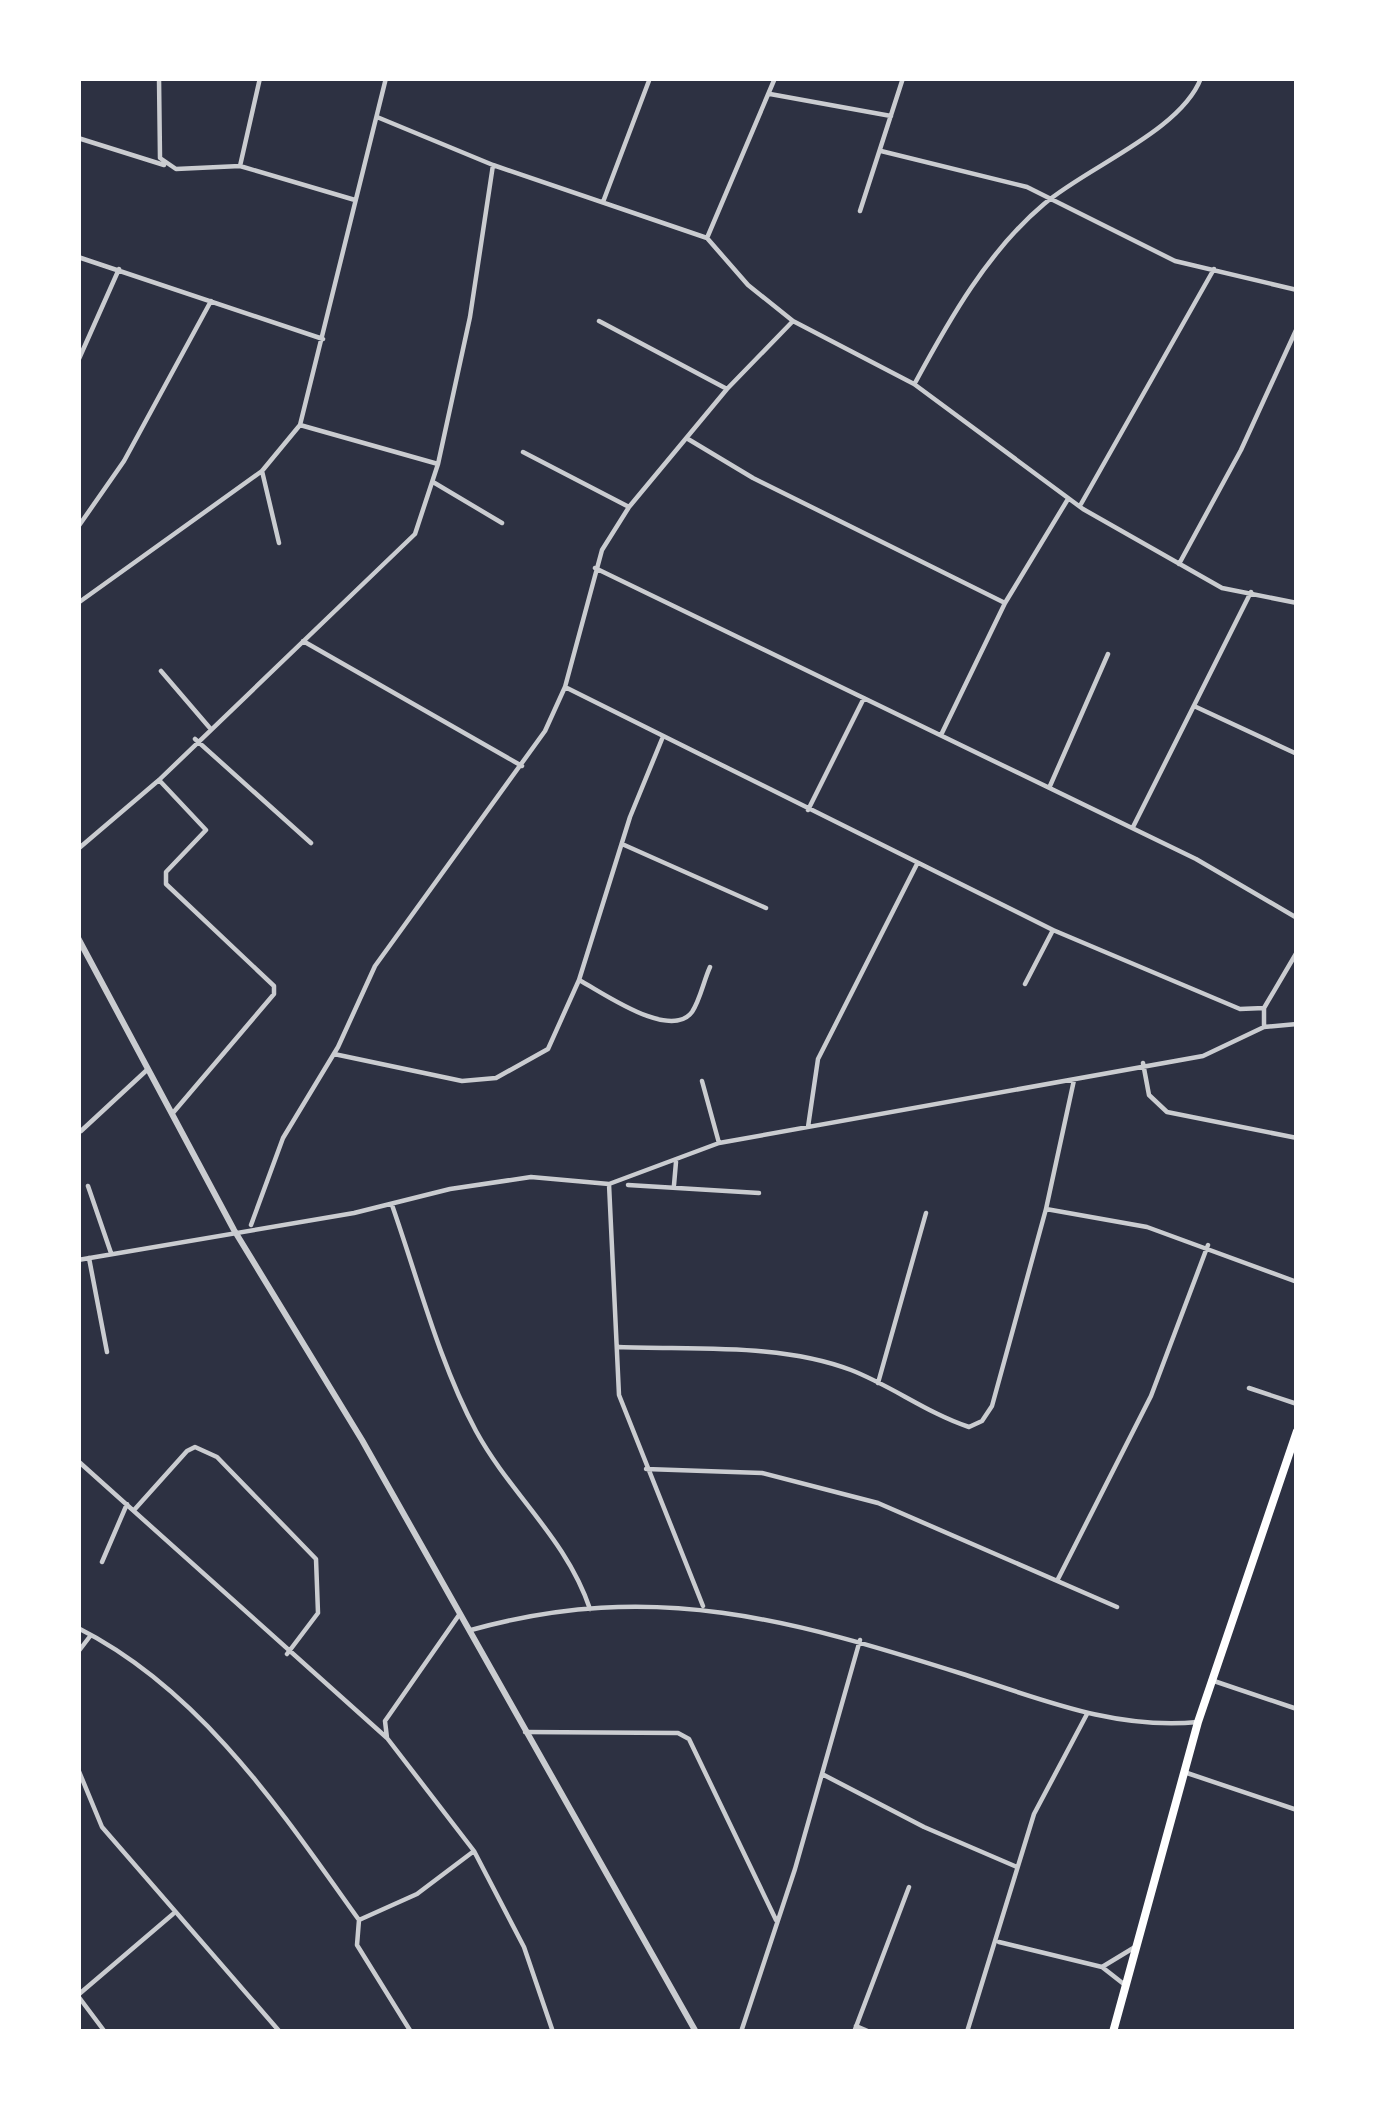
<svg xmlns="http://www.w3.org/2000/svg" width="1375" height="2110" font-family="Roboto,sans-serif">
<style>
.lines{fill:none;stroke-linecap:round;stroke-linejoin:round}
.minor{stroke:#caccd0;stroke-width:4.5}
.tertiary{stroke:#caccd0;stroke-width:6}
.secondary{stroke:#fff;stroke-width:8}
</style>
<rect width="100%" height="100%" fill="#2d3142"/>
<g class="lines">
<path class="minor" d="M159,78L160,158L176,169L240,166L260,78
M770,94L891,116
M377,117L493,165L707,238L748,285L793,321L914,384L1083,509L1222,588L1297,603
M78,138L164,165
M881,151L1027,187L1175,261L1297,290
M240,166L355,200
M603,202L650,78
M860,211L903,78
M707,238L775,78
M78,257L323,339
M599,321L727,389
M78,361L119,269
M915,383C949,320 988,251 1044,204C1087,167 1181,131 1201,78
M300,425L438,464
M688,439L753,478L1005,603
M523,452L629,507
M262,471L279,543
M433,482L502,523
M1081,504L1214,269
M78,527L124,461L211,301
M1179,564L1241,450L1297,328
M595,568L1196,859L1297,918
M78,603L262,471L300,425L386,78
M303,641L522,766
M161,671L209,727
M565,687L1053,930L1240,1009L1264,1008
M1194,706L1297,754
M941,735L1005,603L1068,499
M195,739L311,843
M159,780L206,830L166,872V884L274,986V994L172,1114
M1050,786L1108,654
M808,810L864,698
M1133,827L1251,592
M622,844L766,908
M78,849L159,780L415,534L438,464L470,317L493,165
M579,980C602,992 670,1041 692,1012C700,1000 704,980 710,967
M1025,984L1053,930
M1264,1027V1008L1297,952
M334,1054L462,1081L496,1078L548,1049L579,980L630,817L662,739
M1143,1063L1149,1095L1167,1112L1297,1138
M702,1081L719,1143
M808,1127L818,1059L917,864
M81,1131L148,1069
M609,1184L619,1395L703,1606
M628,1185L759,1193
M674,1185L676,1162
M88,1186L111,1253
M392,1205C418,1279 439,1362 476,1431C511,1495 566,1538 590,1609
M1046,1209L1147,1227L1297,1282
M251,1225L283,1138L338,1047L375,966L545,731L565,687L602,550L629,507L727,389L793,321
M89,1258L107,1352
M78,1260L354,1213L450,1189L531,1177L609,1184L719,1143L1203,1056L1264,1027L1297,1024
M619,1347C693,1350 781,1343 851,1370C892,1386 927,1413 969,1427L982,1421L992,1406L1046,1209L1074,1080
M878,1383L926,1213
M1249,1388L1297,1404
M78,1461L387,1738
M646,1469L762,1473L878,1503L1117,1607
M135,1509L187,1451L195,1447L217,1457L316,1559L318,1613L287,1654
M102,1562L127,1504
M1058,1579L1151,1396L1208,1245
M78,1628C201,1690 281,1811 359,1920L357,1945L411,2032
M471,1630C654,1579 792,1620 966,1675C1043,1700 1116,1730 1198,1722
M78,1652L91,1635
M1211,1680L1297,1709
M525,1732L678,1733L689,1739L776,1920
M78,1769L102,1827L280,2032
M1184,1772L1297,1810
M822,1774L924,1827L1017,1867
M474,1851L524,1947L553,2032
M359,1920L417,1894L474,1851L387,1738L385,1721L459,1615
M999,1942L1102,1967L1135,1947
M1102,1967L1125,1985
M78,1995L173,1914
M78,1996L105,2032
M856,2026L870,2032
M741,2032L795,1869L860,1640
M854,2032L909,1887
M967,2032L1034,1814L1087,1714"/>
<path class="tertiary" d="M78,938L234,1230L362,1440L696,2032"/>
<path class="secondary" d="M1113,2032L1198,1722L1297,1431"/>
</g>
<rect width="1375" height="2110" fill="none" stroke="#ffffff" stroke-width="162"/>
</svg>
